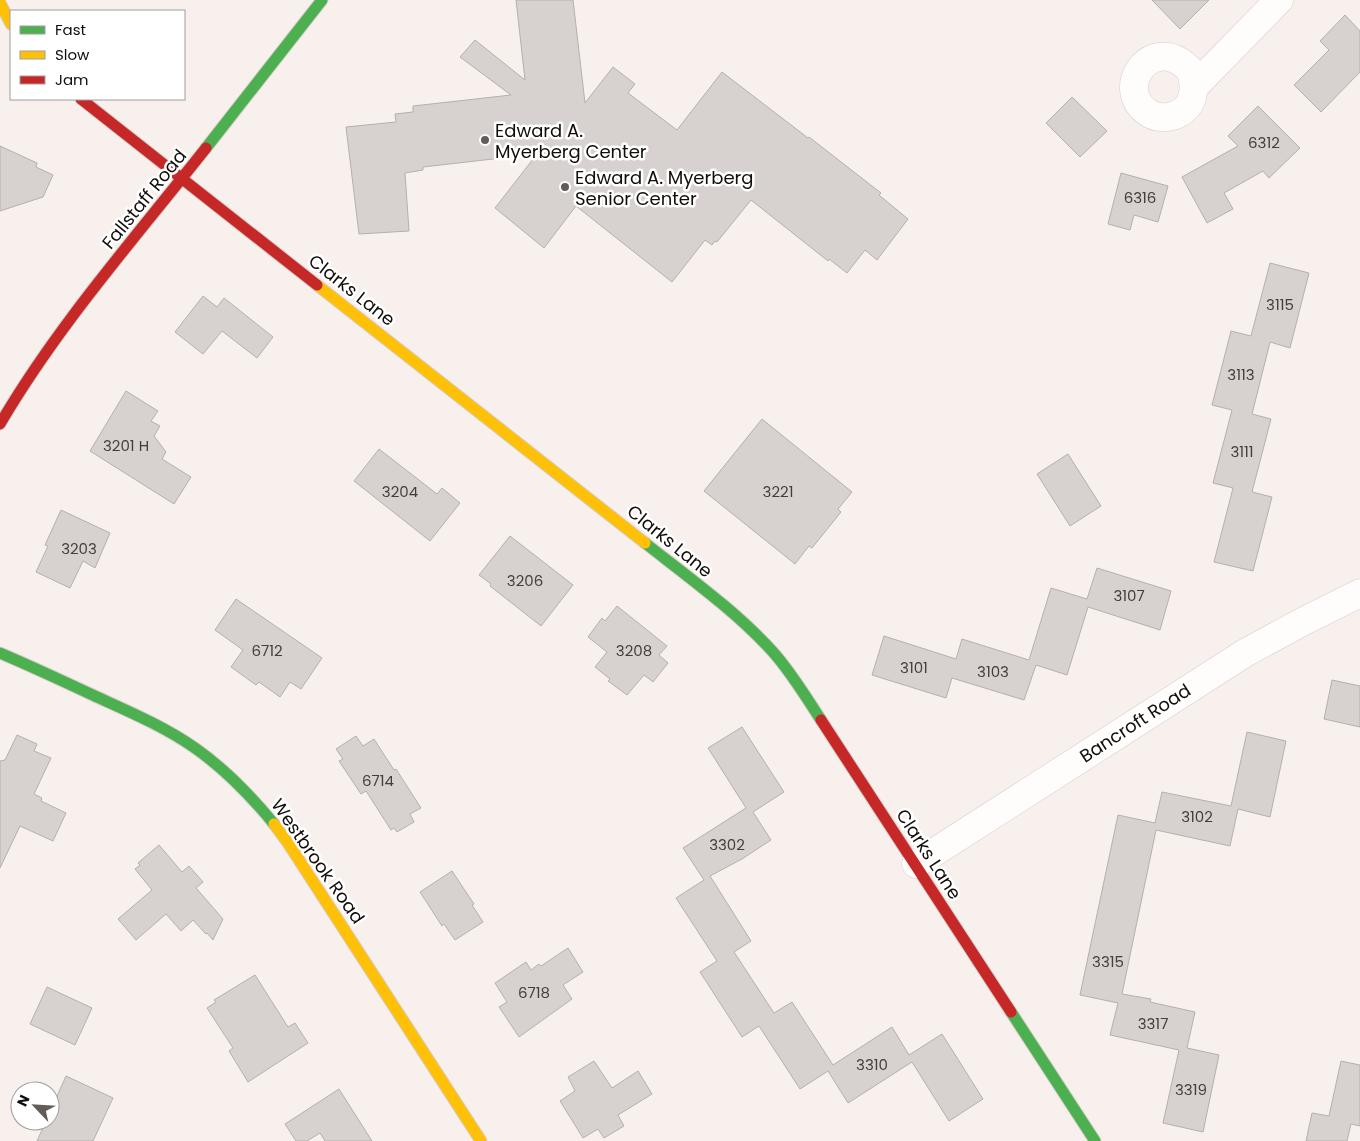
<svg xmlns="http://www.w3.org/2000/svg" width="1360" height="1141" font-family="Poppins,sans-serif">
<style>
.building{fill:#d7d1cf;stroke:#b5afad}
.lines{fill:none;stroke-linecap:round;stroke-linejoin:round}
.street-casing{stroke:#d4cdca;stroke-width:29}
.fast-casing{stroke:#d4cdca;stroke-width:13}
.slow-casing{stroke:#d4cdca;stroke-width:13}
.jam-casing{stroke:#d4cdca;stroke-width:13}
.street{stroke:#fefdfc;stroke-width:28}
.fast{stroke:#4caf50;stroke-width:11}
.slow{stroke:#ffc107;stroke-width:11}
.jam{stroke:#c62828;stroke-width:11}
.poi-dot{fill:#625c59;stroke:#fff;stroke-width:2}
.labels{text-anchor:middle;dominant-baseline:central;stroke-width:5;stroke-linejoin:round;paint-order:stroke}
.number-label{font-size:15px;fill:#423e3b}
.poi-label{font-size:18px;fill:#110d0a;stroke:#fff;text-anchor:start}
.street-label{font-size:18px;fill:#110d0a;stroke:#fff}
</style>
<rect width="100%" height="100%" fill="#f8f0ed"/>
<path class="building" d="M516,0H573L585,103L613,67L635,84L628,93L677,130L722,72L808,138L809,137L881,193L879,195L908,219L877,260L865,250L847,273L829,259L828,261L751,200L717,242L715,241L712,245L705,240L672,282L576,206L544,248L495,208L537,154L423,167V170L405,173L409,231L359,234L346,127L396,122L395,114L413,112V106L511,95L460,57L475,40L525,80Z
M1152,0H1209L1180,29Z
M1345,15L1360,31V72L1321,112L1294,85L1329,50L1320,41Z
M1072,97L1107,131L1080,157L1046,123Z
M1258,106L1300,148L1269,178L1263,171L1224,193L1233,209L1207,223L1182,177L1238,146L1228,136Z
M0,146L37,163L36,167L53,175L43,197L0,211Z
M1121,173L1168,186L1158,222L1134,215L1130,230L1108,224Z
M1270,263L1309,273L1290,348L1270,342L1252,414L1271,419L1252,492L1272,497L1253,571L1214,562L1233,488L1213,483L1232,410L1212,405L1231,331L1251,336Z
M203,296L217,307L224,298L273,337L257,358L222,331L203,354L175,332Z
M126,391L158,411L151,421L160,426L154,436L166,452L162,459L191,477L174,504L90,451Z
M762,419L852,492L838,509L841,512L812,548L809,546L795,564L704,491Z
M379,449L437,494L442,488L460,503L430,541L354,481Z
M1068,454L1101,506L1070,526L1037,474Z
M61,510L110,533L95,568L83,561L70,588L36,572L48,546L45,545Z
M510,536L573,585L541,626L490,586L491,584L479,575Z
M1097,568L1171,591L1160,630L1088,607L1067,675L1036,665L1024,700L952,678L946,698L872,675L884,636L956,659L962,639L1029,660L1051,588L1087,599Z
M236,599L322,658L301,689L290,682L280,697L259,682L256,685L231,667L243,650L215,630Z
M617,606L667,646L659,655L668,663L653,682L644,675L627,695L608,681L610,679L595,667L607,652L588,637L602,618L605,621Z
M1332,680L1360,686V727L1324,719Z
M742,727L784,792L753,812L771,840L742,859L710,876L751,941L734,952L774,1013L792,1002L833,1065L892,1027L909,1055L942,1034L983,1099L949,1121L912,1062L848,1103L828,1071L800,1089L759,1026L742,1037L700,972L717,961L676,898L704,880L683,848L746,808L708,748Z
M1247,732L1286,741L1270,817L1238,809L1230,846L1156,830L1122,994L1151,999L1150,1002L1195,1012L1187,1048L1219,1055L1203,1132L1163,1123L1179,1050L1110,1035L1118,1003L1080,995L1118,815L1155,823L1162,792L1231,806Z
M17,735L37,744L34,751L51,758L34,794L42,798L41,801L66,813L53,841L20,826L0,868V761L5,760Z
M356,736L363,746L374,739L394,770L396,769L421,808L410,814L414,822L397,832L394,828L391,830L366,791L361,794L339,761L343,759L336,749Z
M159,845L182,872L189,866L203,882L196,888L223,919L213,940L207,933L206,934L193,920L181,931L166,914L136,940L118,919L152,890L135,869L140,865L138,863Z
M452,871L474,904L472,905L483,922L455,940L444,924L442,926L420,892Z
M568,948L583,972L563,985L572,999L519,1037L499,1007L507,1002L495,983L526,962L531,970L539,964L541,966Z
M255,975L288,1027L295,1023L308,1043L248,1082L229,1051L233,1048L207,1008L216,1002L214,1000Z
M47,987L92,1008L75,1045L30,1024Z
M594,1061L612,1088L638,1071L652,1094L618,1115L624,1126L604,1138L598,1129L583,1138L560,1101L575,1091L568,1077Z
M1341,1061L1360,1065V1126L1351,1124L1347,1141H1306L1312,1113L1329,1116Z
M66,1076L113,1098L93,1141H37L46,1121H50V1112Z
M339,1089L372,1141H325L320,1133L307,1141H296L285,1124Z"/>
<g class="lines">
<defs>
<path id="street" d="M1194,87C1193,83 1193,79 1192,75C1190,69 1184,64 1179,61C1146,42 1116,89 1147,112C1162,123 1186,116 1192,98C1193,95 1193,90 1194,87L1279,0
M916,864L1245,653L1304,621L1360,593"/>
<path id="fast" d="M206,148L322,0
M645,543C687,576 737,612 773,652C791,672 806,697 821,720
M0,653C33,667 65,682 97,697C130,712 165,727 195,748C225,769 251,796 274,824
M1011,1012L1095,1141"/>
<path id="slow" d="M0,3L11,24
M317,285L645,543
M274,824L288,843L481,1141"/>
<path id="jam" d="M81,99L317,285
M0,424C58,325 135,238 206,148
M821,720L1011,1012"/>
</defs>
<use href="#street" class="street-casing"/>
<use href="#fast" class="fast-casing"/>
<use href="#slow" class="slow-casing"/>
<use href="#jam" class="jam-casing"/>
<use href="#street" class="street"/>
<use href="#fast" class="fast"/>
<use href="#slow" class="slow"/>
<use href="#jam" class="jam"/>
</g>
<g class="poi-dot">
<circle cx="485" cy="140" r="5"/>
<circle cx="565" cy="187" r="5"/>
</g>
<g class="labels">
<g class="number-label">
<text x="1264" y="142">6312</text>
<text x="1140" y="197">6316</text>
<text x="1280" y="304">3115</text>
<text x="1241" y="374">3113</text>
<text x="126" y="445">3201 H</text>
<text x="1242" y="451">3111</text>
<text x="400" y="491">3204</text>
<text x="778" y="491">3221</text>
<text x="79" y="548">3203</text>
<text x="525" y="580">3206</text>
<text x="1129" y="595">3107</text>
<text x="267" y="650">6712</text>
<text x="634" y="650">3208</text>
<text x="914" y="667">3101</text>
<text x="993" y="671">3103</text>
<text x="378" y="780">6714</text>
<text x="1197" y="816">3102</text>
<text x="727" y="844">3302</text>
<text x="1108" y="961">3315</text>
<text x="534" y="992">6718</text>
<text x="1153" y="1023">3317</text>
<text x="872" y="1064">3310</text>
<text x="1191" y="1089">3319</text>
</g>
<g class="poi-label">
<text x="495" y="130">Edward A.<tspan x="495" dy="21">Myerberg Center</tspan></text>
<text x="575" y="177">Edward A. Myerberg<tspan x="575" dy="21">Senior Center</tspan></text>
</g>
<g class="street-label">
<text transform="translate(144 199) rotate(-51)">Fallstaff Road</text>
<text transform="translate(352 290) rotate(38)">Clarks Lane</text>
<text transform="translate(670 541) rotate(39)">Clarks Lane</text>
<text transform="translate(1135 723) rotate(-33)">Bancroft Road</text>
<text transform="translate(929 854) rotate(57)">Clarks Lane</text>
<text transform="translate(318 861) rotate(55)">Westbrook Road</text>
</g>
</g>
<rect x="10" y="10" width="175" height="90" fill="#ffffff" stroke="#a09e9d"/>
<rect x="20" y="26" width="25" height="8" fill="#4caf50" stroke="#a09e9d"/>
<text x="55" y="35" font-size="15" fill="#110d0a">Fast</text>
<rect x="20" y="51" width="25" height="8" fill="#ffc107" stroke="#a09e9d"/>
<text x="55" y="60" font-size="15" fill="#110d0a">Slow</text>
<rect x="20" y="76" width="25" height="8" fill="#c62828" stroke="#a09e9d"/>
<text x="55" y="85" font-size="15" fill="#110d0a">Jam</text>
<g transform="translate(35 1106) rotate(295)"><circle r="24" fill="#ffffff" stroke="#a09e9d"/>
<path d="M0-4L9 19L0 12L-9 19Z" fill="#625c59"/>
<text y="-8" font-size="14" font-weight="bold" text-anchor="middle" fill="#110d0a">N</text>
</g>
</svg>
